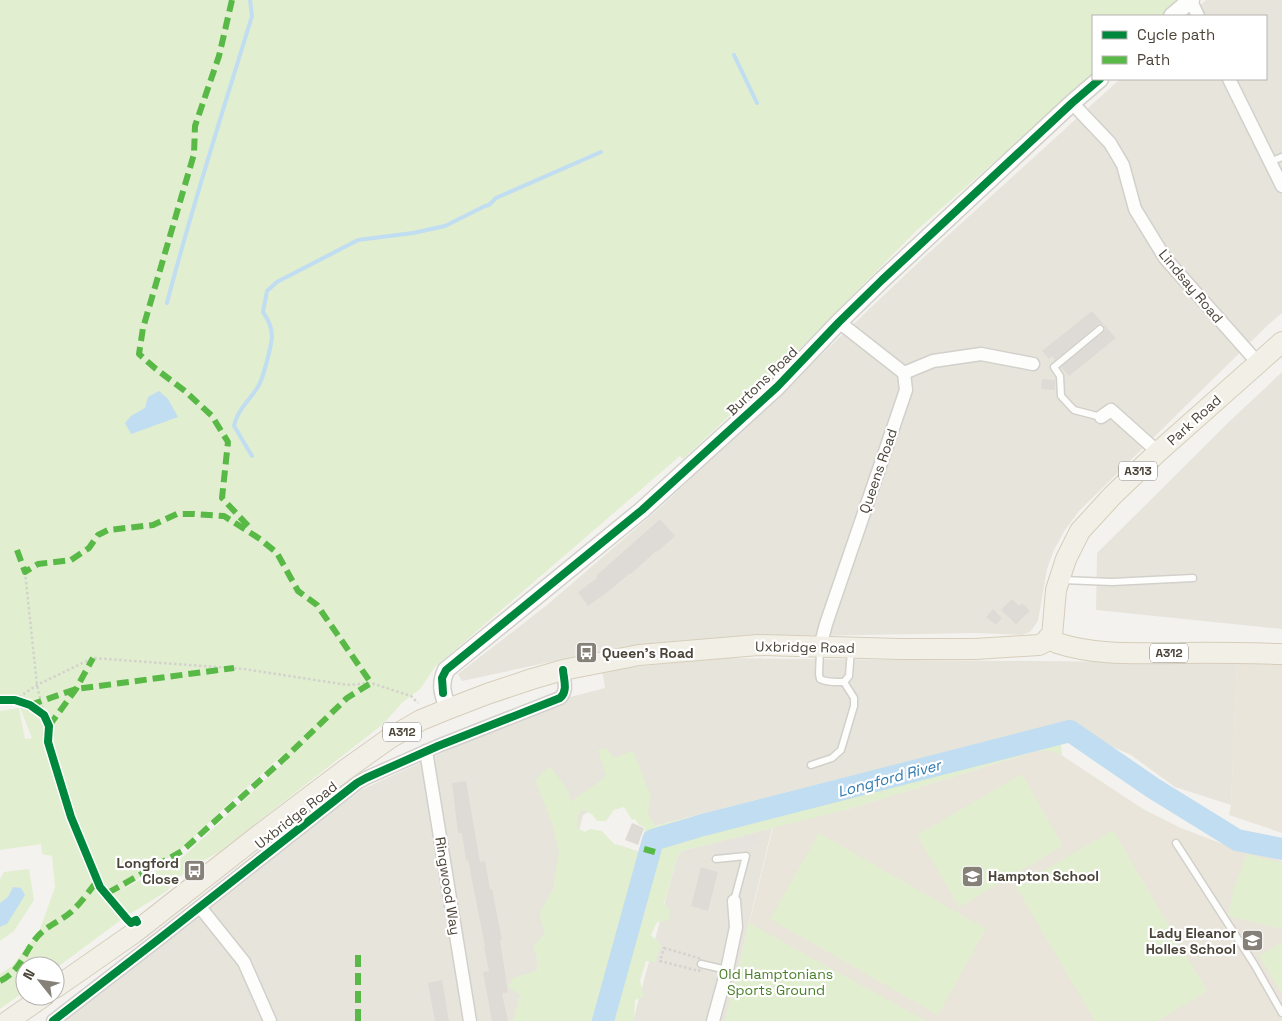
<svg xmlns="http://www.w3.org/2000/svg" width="1282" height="1021" font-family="'Space Grotesk',sans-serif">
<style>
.residential{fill:#e7e4dc}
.industrial{fill:#e6e2de}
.education{fill:#eae5da}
.green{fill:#e1eecf;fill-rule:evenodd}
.water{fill:#c0ddf1}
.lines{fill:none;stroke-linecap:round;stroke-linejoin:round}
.stream{stroke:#c0ddf1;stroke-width:4}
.river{stroke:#c0ddf1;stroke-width:22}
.building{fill:#dedbd6}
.service-casing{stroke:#d2d0cb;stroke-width:9}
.minor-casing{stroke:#d2d0cb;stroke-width:15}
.tertiary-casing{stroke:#d2d0cb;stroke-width:19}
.primary-casing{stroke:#d6cebb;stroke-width:22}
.path{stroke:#d3d2cc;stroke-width:2.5;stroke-dasharray:2.5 2.5;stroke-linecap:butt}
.service{stroke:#fdfdfc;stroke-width:6}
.minor{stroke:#fdfdfc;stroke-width:12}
.tertiary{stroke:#fdfdfc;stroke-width:16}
.primary{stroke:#f2efe6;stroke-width:20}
.quiet{stroke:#58b947;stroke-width:6;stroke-dasharray:12 6;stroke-linecap:butt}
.cycleway-casing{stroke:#fff;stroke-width:11}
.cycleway{stroke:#00873e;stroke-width:8}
.labels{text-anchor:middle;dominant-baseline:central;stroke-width:4.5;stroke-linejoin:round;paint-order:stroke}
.shield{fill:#fff;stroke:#817c74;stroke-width:1}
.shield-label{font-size:12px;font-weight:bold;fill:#4b4439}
.street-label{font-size:14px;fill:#4b4439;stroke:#fff}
.poi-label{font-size:14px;font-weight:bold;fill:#4b4439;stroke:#fff;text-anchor:start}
.park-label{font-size:14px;fill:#4a7f2a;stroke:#fff}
.water-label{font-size:15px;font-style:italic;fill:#2e7ab2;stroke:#fff}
</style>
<rect width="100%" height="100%" fill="#f4f2ee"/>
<path class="residential" d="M1206,0H1282V313L1268,325L1079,511L1065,530L1054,550L1047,569L1038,621L1030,632L1021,635L977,633L746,637L676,641L578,656L462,681L458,674L547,605L663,505L922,259L1120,79H1266V16H1188Z
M1282,372V629L1096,610L1097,553L1231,420Z
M721,658L1237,663L1231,805L1175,787L1131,755L1059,723L650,827L636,785L583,815L530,1021H57L361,790L555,701L605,688L602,670Z
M772,828L725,1021H633L677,858L681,851Z"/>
<path class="industrial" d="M758,834L761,845L714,856L712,847Z"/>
<path class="education" d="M1237,663L1282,665V833L1229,815L1231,805Z
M1036,751H1053L1057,752L1143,809L1181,828L1228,846L1282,861V1021H725L773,827L852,808Z"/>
<path class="green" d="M0,0H1181L1162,16H1093V75L917,230L788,361L683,459L680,456L435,667L420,689L403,702L382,725L219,852L201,862L175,880L167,891L125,917L55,969V966H25V991L0,1009V974L12,966L39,932L55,887L52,856L42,854L41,844L0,850V711L19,708L25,739L32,738L19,705L0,703ZM280,757L289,758L184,856L120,891L181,849L225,807Z
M1059,723L1062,755L1053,751H1036L852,808L681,851L677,858L665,901L663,902L669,908V920L657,922L651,935L661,945L655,962L646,961L640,981L644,997L635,1000L634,1021H613L649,879L657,843L674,837L673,830L649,839L643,837L645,827L639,825L635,819L632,820L624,807L614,810L606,821H597L592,814L582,810L578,815L577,828L585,832L590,829L602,831L615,845L616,844L643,853L634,885L627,899L596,1021H513L520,995L508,987L513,978L537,971V958L533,947L545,933L539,914L553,889L559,851L552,823L535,780L550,766L568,791L571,802C582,792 595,786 606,776L598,750L607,748L613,758L633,751L651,796L649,804L648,813L655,826Z
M1022,774L1063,846L959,907L917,835Z
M1113,830L1207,991L1157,1021H1095L1016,887Z
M819,833L986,929L938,1015L770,919Z
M1247,854L1282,863V929L1228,916L1234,887Z
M29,869L34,900L14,931L0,941V927L7,924L8,897L0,903V879L4,872Z
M749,923L926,1021H725Z
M1282,942V994L1259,956Z"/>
<path class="water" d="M159,391L168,399L178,417L131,434L125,423L131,416L145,408L148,397Z
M13,887L21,888L25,895L7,924L0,927V903L8,897Z"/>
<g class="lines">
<path class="stream" d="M734,55L757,103
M167,303C192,206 223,111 252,16L250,0
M252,456L234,426C235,422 236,418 238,415C244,403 255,394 260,383C264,374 271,347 272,337C272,328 268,319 263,312L267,291L277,282L358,240L413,233L445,226L485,206L489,205L496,198L601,152"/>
<path class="river" d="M603,1021L653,840L703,825L1070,731L1153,788L1237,840L1282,849"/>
</g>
<path class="building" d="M1092,311L1116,338L1069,376L1061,367L1103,333L1105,329L1104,325L1100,324L1097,325L1055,360L1052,356L1049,359L1042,351Z
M1042,379L1055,380V390L1041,389Z
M660,519L675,536L657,552L656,551L631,574L630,573L609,591L588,606L578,592L597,578L596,576Z
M1012,599L1019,606L1022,603L1030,611L1016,624L1001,610Z
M993,609L1002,618L996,625L986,617Z
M466,781L480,862L485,861L490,889H492L502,940H500L508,992L502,994L508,1021H492L483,972L489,971L484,947L485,946L468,860L466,861L462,833H458L452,783Z
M632,823L644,828L638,845L625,840Z
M701,867L718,872L708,911L691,906Z
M442,980L449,1021H435L428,983Z"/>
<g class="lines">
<defs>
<path id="service" d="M1270,162L1282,157
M1100,329L1054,367L1060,376L1061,396L1074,410L1101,417
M1063,580L1112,582L1193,578
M820,650L819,674L820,679C828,683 836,682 844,682L849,676L851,650
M811,765L832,758L841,750L854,706V698L844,682
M1176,843L1254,964L1282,1013
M716,859L746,856L734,901
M701,964L727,970"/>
<path id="minor" d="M1191,1L1198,16
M1229,79L1282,186
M1072,103L1110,143L1123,165L1135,209L1165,258L1258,363
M904,373L933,361L981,354L1033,364
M1101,417L1111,410L1158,452
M820,647L826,624L906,390L904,373L839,322
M426,751L470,1021
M200,907L244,962L270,1021
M53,1021L159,939L357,783L366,778L438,746L560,698C568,691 564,681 563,670
M713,1021L727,970L736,927L734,901"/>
<path id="tertiary" d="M1172,16L1191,0
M448,709C443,695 439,685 446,670L642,510L777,387L839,322L882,280L1072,103L1100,79"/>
<path id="primary" d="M1052,636L1056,590L1066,559L1080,531L1113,495L1158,452L1282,342
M1057,643C1097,656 1138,653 1179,653C1213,652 1248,653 1282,654
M55,988L134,933L259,835L345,770L390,738L421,720L448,709L487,694L532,679L563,670L639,655L758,645L900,649H975L1039,645L1047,641L1048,638L1052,636
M8,1021L44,996"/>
</defs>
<use href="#service" class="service-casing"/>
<use href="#minor" class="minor-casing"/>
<use href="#tertiary" class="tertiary-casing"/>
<use href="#primary" class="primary-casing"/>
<path class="path" d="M25,572L37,685L44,715
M15,700L37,685L93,658L244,669L348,685L371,683L411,696L418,703
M664,948L702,959L699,971L660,961Z"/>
<use href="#service" class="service"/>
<use href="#minor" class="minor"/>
<use href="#tertiary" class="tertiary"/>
<use href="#primary" class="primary"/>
<path class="quiet" d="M232,0L219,56L195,126L194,154L143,328L139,354L156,369L185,391L212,416L228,442L222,498L251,529
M17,550L25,572L38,564L71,560L89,548L98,535L108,530L153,525L177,514H194L224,516L260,539L277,553L298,591L317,605L371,683L347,698L287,756L182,851L106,894
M30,705L76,689L234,668
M49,726L76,689L93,658
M644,849L655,852
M0,981C23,970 25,947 42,932C51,924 62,920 71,912C81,903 90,890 98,880
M358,1021V955"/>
<defs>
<path id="cycleway" d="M443,693L442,678L446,670L642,510L777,387L839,322L882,280L1072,103L1100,79
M0,700H15L30,705L44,715L49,726L48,742L71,817L100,887L127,919L131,923L136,920L137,922
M53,1021L159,939L357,783L366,778L438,746L560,698C568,691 564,681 563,670"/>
</defs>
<use href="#cycleway" class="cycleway-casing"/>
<use href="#cycleway" class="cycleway"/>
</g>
<defs>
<symbol id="bus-square" viewBox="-11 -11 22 22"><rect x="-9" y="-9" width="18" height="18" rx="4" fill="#868178" stroke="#fff"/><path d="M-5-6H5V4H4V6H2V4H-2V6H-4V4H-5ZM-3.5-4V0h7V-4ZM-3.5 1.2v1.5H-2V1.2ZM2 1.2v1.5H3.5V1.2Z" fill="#fff"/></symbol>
<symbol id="school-square" viewBox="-11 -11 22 22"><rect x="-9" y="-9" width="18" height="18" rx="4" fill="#868178" stroke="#fff"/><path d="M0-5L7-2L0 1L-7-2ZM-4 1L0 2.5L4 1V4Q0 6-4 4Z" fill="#fff"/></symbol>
</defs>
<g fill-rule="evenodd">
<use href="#bus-square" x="574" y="640" width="25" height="25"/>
<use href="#bus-square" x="182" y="858" width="25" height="25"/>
<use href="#school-square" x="960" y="864" width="25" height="25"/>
<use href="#school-square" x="1240" y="928" width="25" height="25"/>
</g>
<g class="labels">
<g class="shield">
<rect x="1119" y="461.5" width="38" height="19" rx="4"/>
<rect x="1150" y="643.5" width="38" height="19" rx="4"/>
<rect x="383" y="722.5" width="38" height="19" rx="4"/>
</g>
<g class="shield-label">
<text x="1138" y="471">A313</text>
<text x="1169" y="653">A312</text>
<text x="402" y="732">A312</text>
</g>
<g class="street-label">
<text transform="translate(1191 286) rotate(50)">Lindsay Road</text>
<text transform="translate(762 381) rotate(-44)">Burtons Road</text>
<text transform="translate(1194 420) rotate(-42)">Park Road</text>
<text transform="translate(878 471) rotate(-71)">Queens Road</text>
<text transform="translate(805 647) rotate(1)">Uxbridge Road</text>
<text transform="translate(296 815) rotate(-38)">Uxbridge Road</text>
<text transform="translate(448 886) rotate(81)">Ringwood Way</text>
</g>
<g class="poi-label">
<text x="602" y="653">Queen's Road</text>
<text x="179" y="863" text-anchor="end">Longford<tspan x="179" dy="16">Close</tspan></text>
<text x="988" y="876">Hampton School</text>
<text x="1236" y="933" text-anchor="end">Lady Eleanor<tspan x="1236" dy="16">Holles School</tspan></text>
</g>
<g class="park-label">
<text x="776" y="974">Old Hamptonians<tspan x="776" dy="16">Sports Ground</tspan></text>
</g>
<g class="water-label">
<text transform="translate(889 778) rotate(-15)">Longford River</text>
</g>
</g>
<rect x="1092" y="15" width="175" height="65" fill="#ffffff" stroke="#b7b4b0"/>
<rect x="1102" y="31" width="25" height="8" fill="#00873e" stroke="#b7b4b0"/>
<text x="1137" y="40" font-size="15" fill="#4b4439">Cycle path</text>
<rect x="1102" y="56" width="25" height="8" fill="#58b947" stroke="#b7b4b0"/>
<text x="1137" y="65" font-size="15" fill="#4b4439">Path</text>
<g transform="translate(40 981) rotate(300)"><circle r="24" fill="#ffffff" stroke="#b7b4b0"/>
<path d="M0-4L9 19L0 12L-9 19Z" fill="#868178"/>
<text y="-8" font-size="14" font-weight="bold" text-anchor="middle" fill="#4b4439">N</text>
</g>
</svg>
